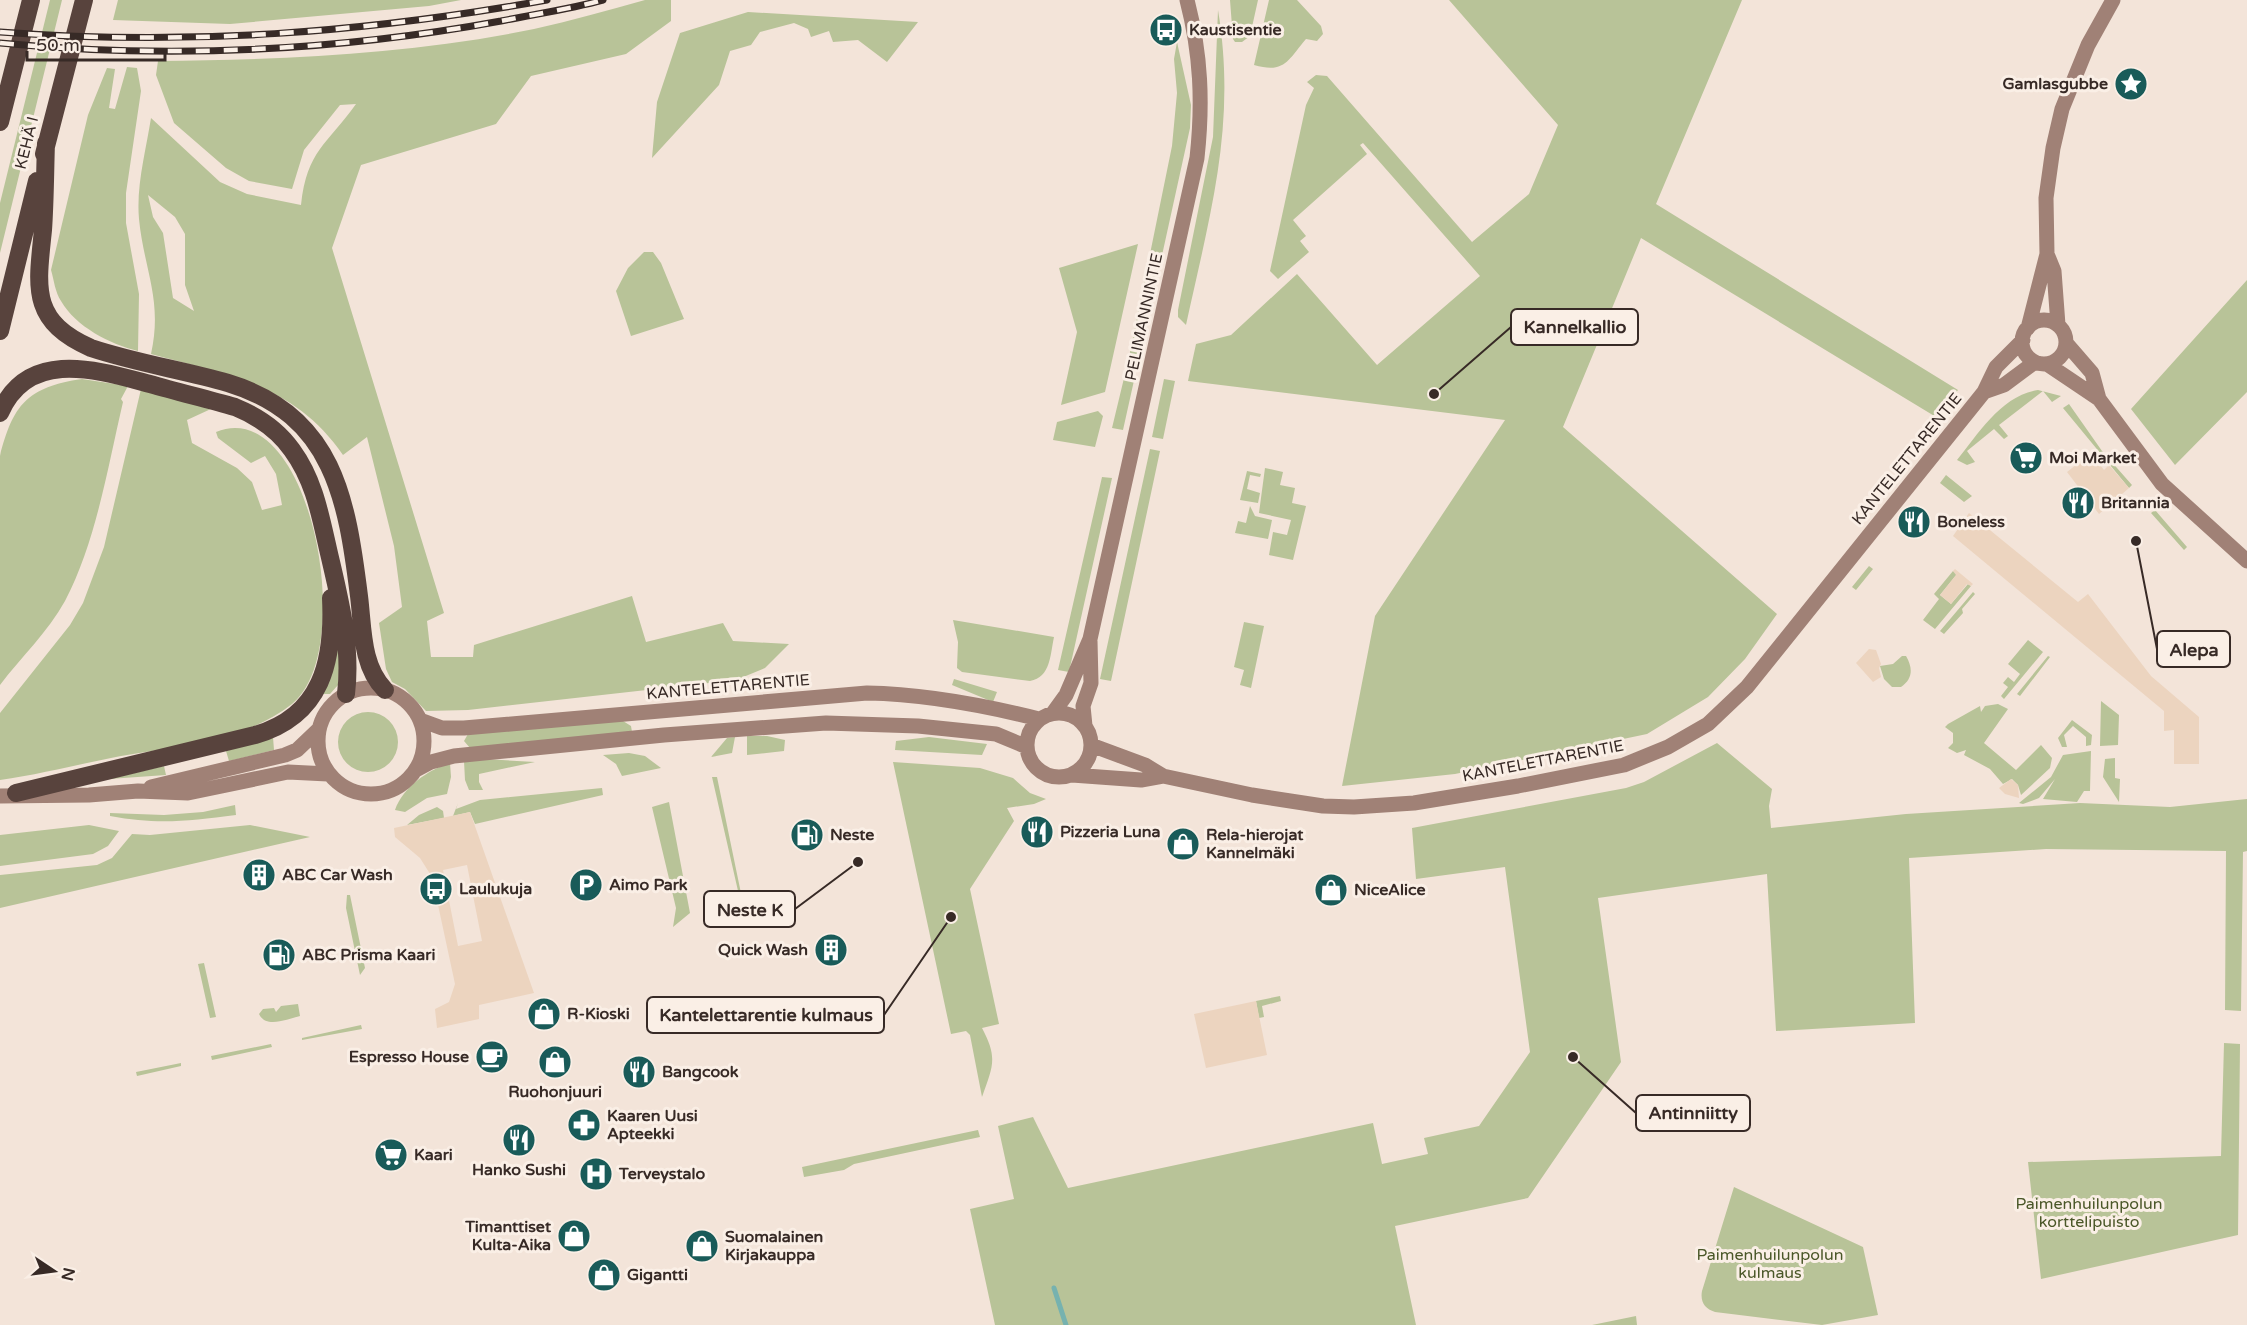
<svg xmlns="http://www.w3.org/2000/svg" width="2247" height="1325" font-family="'Varela Round',sans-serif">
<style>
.green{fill:#b8c398;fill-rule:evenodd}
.plaza{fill:#ecd4bf;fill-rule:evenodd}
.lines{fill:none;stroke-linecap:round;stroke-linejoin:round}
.stream{stroke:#76b2af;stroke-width:5}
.secondary{stroke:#a08176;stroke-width:15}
.highway{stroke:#58433d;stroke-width:18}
.rail-casing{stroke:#372a26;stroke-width:7}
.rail{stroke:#faefe6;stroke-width:4.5;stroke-dasharray:14;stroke-linecap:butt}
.labels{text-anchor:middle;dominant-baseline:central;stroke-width:6;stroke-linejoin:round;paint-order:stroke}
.poi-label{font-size:16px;font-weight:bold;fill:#372a26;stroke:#faefe6;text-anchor:start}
.street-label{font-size:16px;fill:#372a26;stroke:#faefe6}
.park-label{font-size:16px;fill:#4a5728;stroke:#faefe6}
.leader{fill:none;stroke:#372a26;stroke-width:2}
.callout-dot{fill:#372a26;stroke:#faefe6;stroke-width:2}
.callout{fill:#faefe6;stroke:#372a26;stroke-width:2}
.callout-label{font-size:18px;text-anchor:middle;font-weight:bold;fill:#372a26}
</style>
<rect width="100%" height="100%" fill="#f3e4d9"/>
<path class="green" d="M50,0H62L0,253V203Z
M118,0H461L429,6L230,24L113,20Z
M645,0H671V21L626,54L531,76L496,124L361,165L332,248L444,613L427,621L431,657H473L474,645L632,596L646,642L723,623L733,641L789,644L765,668L736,680L468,710L426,711L405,689L392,682L386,669L379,623L402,607L394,546L367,437L343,455C295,385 228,375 151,354C163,300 144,270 139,219C136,186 146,150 151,118L220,182L247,194L301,205C307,150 327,145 356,104L340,105L304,150L292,189L249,181L226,168L174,123L156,75L158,61C283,60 411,54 534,29C571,21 608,10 645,0ZM148,195L175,217L185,234V285L194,311L173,298L163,233L153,217Z
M1230,0H1258L1250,36L1242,42H1235L1233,39Z
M1269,0H1297L1321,26L1323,34L1317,41L1306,39C1288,60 1285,74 1254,65Z
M1449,0H1742L1656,204L1958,390L1936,417L1641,238L1563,427L1777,614L1745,659L1708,697L1647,734L1455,774L1342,786L1375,616L1505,420L1188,381L1196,344L1231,335L1297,274L1377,365L1480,276L1363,143L1360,145L1367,154L1293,220L1306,236L1300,241L1309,252L1278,279L1270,271L1306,105L1314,88L1307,82L1316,75L1327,76L1472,242L1529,194L1558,125Z
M1218,10C1237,125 1210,214 1186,325L1178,317V310L1213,137Z
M748,12L918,22L887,62L858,40L833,42L829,31L811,37L808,29L794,23L760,32L751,45L730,51L719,85L652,158L657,102L680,33Z
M1177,42L1191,105L1190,128L1139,360L1129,357L1172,146L1177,93L1174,59Z
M127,67L137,68L141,91L126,193V223L139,294L138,351C110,344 76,327 61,301C55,292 54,280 51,270L88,115L107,68L115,69L109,108L115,109Z
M1138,244L1105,392L1061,405L1077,332L1059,268Z
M644,252H653L661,263L684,319L631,336L616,291L628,268Z
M2247,280V392L2175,465L2131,409Z
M1125,374L1135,376L1123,430L1112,428Z
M82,379L128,386L121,399L123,402C108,466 96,542 65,601C48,632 21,657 0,685V456C13,405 27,387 82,379Z
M1164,379L1175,381L1163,439L1152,437Z
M141,389L213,408L187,420L192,443L237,468L252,482L262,510L282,505L276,474L265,456L251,463L218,438L216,432C310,393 359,650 292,704C243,743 171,746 111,758C75,765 37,775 0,780V713L70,625L83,603L104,547Z
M2038,390L2061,396L2052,402L2043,391L1999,425L2008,436L2004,439L1994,429L1967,451L1975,462L1967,465L1957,460C1978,434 2002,395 2038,390Z
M2069,404L2102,451L2132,485L2129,488L2063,408Z
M1098,411L1103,416L1095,447L1053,440L1057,422Z
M1150,449L1160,451L1111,681L1100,679Z
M1265,468L1283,472L1280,485L1295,488L1292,503L1306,506L1293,560L1269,555L1273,532L1287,535L1291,520L1259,513Z
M1247,471L1261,474L1260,477L1250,475L1247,489L1260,493L1258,503L1240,500Z
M1946,475L1972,496L1964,502L1940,483Z
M1102,477L1112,478L1069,672L1058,670Z
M1250,506L1255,516L1272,520L1268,539L1235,533L1238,521L1246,523Z
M2155,510L2187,547L2184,550L2151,513Z
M1869,566L1873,569L1856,590L1852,587Z
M1953,571L1957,574L1940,595L1951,604L1968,584L1971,586L1935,629L1923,620L1939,599L1934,594Z
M1973,592L1975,594L1962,609L1963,613L1944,634L1940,631Z
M953,620L1054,637C1050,655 1051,677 1030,681L962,672L957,668L958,642Z
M1244,622L1264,626L1251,688L1240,685L1244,670L1234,667Z
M2028,640L2043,652L2004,699L2001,696L2008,687L2003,683L2008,677L2014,682L2020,674L2008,664Z
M337,642H341L338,685L330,694H322Z
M1902,656H1906C1913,668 1913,679 1901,687H1892L1884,679L1880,666L1893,664Z
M2048,656L2050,657L2020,696L2017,694Z
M954,679L997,692L993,702L952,685Z
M2101,701L2119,715L2118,745L2100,746Z
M1998,704L2008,709L1984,743L2016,770L2041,745L2052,758L2050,768L2021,795L2018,785L2012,779L2003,784L1990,769L1964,755L1966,750L1957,753L1948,748L1953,743V733L1945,727L1948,724L1980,706L1981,712L1985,706Z
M338 742a30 30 0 1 1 60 0a30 30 0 1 1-60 0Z
M2072,720L2092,735L2091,745L2086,746V737L2073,726L2064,735L2067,747H2062L2058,738Z
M623,721L631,726L632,732L470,748L464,741L468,734Z
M747,736H767L785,740L784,751L747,755Z
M273,737L274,750L229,761L226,751Z
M735,737L732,753L711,757L727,738Z
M929,737L987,744L982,755L895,750L896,741Z
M1717,743L1772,789L1769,806L1771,828L1906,814L2080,803L2170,807L2247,799V851L2243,852L2241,1011L2225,1010L2226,851L2046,849L1909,858L1915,1023L1776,1031L1767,874L1598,898L1621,1062L1528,1198L1395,1226L1416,1325H995L970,1209L1014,1199L998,1126L1033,1117L1068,1188L1373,1123L1382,1164L1428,1154L1424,1138L1479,1126L1530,1052L1505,867L1416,879L1412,828L1626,788L1644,782Z
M2091,751L2090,791H2084L2077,802L2043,799L2055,779L2039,798L2023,804L2019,803L2051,777L2063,755Z
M629,753L645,756L661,768L622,776L616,764L603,755Z
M2115,758V778L2120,779L2119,802L2103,777L2105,759Z
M485,759L535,762L479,774V782L483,790H469L465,780L464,761Z
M893,762L980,768L1013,778L1030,793L1046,799L1034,804L1007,808L1014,821L970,889L999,1024L982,1028C998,1058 993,1066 982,1097L970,1035L966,1031L951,1034Z
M450,763L451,777L447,794L427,798L405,812L395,810C403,787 428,770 450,763Z
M164,766L166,775L109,779Z
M712,777H717L743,903L741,904Z
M602,788L603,795L475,824L470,812L453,816L458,803L456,809L480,800Z
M669,802L690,913L673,927L676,908L652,807Z
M235,805L236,815C188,821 158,825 110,816V813L164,815L203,812Z
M437,807L443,811L444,818L407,825L419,815Z
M89,825L119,831L108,846L93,854L0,866V835Z
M250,825L310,837L0,908V875L97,865L112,858L132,834L150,835Z
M347,895H350L365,968L360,975L346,908Z
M204,963L216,1017L210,1018L198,964Z
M1280,996L1281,1001L1262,1006L1264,1017L1259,1018L1256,1001Z
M298,1004L300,1016C287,1019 266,1029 259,1014L263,1009L274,1008L276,1012L281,1006Z
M361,1025L362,1029L302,1040V1038Z
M2224,1043L2240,1044L2238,1235L2041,1279L2028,1162L2221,1156Z
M271,1044L272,1047L212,1060L211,1056Z
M181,1063V1066L137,1076L136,1072Z
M978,1130L980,1137L854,1164L844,1170L804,1177L802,1167Z
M1734,1187L1863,1247L1878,1315L1822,1325L1715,1312C1705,1309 1700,1302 1702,1291Z
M1636,1316L1637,1325H1592Z"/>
<path class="plaza" d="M2091,453L2104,470L2109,465L2129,488L2099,514L2067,472Z
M1969,513L2078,602L2088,594L2151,676L2199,717V764H2174V730L2164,731V711L1953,536Z
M1955,569L1973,584L1971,586L1967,584L1951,604L1940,595L1956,575L1953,571Z
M1869,649L1876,650L1881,664L1879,668L1881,677L1873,682L1856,663Z
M2011,779L2018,785L2019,798L2005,794L1999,788Z
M470,812L534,993L479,1005V1019L437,1028L435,1009L449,1002L455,984L432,877L420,858L395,837L394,828ZM467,865L482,941L458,946L443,870Z
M1256,1001L1267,1055L1206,1068L1194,1014Z"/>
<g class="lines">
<path class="stream" d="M1054,1288L1066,1325"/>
<path class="secondary" d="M2047,254L2054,271L2058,325
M2022 342a22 22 0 1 1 44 0a22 22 0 1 1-44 0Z
M2028,328L2047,254L2046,198L2053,148L2062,109L2088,45L2113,0
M2066,343L2092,373L2099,399
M2047,364L2099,399L2162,484L2247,561
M1984,392L2004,385L2035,362
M318 741a53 53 0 1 1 106 0a53 53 0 1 1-106 0Z
M1027 745a32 32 0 1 1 64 0a32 32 0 1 1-64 0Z
M1053,713L1066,695L1090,639L1197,158C1203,103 1201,54 1187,0
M420,720L442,728H464L867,693C925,694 983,705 1039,719
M1085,726L1083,706L1091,683L1090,641
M1091,745L1145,765L1163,776L1252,795L1323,806L1354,807L1414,803L1518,786L1624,765L1668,747L1708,724L1747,687L1984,392L1996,367L2023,340
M416,770L431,762L454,756L664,735L826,723L918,726L996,734L1027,747
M1072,775L1141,780L1163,776
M151,787L285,755L297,750L318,730
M0,796L89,795L138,791L188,793L288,772L328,774"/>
<path class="highway" d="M0,122L31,0
M46,143C45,172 45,202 43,230C37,288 30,321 91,348C136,363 183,370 228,383C334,415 347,500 359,596C363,627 361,666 385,690
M44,154L84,0
M0,331L37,181
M0,413C28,348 97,370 150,384C178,392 207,399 235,407C257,416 278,430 292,450C314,480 320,514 328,549C339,597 352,644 346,694
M16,793L255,735C322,716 334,661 331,598"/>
<defs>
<path id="rail" d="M0,32C188,46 362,33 547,0
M0,43C166,59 337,51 501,21C535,14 570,9 603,0"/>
</defs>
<use href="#rail" class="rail-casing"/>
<use href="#rail" class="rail"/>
</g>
<defs>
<symbol id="bus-disc" viewBox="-11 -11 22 22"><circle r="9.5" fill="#195b59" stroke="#faefe6"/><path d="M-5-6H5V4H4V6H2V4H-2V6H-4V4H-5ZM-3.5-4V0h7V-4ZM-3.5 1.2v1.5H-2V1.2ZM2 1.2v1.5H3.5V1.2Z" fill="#fff"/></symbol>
<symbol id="sight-disc" viewBox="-11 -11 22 22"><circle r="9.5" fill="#195b59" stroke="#faefe6"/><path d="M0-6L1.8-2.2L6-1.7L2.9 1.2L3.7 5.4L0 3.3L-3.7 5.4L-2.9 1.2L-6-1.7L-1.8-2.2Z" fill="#fff"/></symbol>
<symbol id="supermarket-disc" viewBox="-11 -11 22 22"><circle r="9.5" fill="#195b59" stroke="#faefe6"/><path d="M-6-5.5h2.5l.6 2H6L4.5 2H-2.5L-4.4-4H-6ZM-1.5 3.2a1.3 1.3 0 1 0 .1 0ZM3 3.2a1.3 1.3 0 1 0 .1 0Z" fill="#fff"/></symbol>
<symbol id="restaurant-disc" viewBox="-11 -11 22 22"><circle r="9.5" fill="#195b59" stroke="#faefe6"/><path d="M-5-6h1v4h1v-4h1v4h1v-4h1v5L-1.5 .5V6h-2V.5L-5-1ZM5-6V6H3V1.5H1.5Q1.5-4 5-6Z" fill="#fff"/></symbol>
<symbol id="fuel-disc" viewBox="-11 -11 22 22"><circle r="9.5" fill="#195b59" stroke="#faefe6"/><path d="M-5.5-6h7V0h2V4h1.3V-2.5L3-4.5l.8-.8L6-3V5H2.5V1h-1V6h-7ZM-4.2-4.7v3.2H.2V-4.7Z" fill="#fff"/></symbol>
<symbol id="shop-disc" viewBox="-11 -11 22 22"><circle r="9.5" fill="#195b59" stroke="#faefe6"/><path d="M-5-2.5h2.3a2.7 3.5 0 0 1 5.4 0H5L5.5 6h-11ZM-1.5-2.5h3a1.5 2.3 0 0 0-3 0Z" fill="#fff"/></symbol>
<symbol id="building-disc" viewBox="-11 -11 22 22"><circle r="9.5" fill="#195b59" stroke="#faefe6"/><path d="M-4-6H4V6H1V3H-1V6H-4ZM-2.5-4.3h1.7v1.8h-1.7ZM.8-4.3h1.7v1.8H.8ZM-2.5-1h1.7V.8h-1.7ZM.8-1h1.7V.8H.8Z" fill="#fff"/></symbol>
<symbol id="parking-disc" viewBox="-11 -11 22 22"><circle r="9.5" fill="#195b59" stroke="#faefe6"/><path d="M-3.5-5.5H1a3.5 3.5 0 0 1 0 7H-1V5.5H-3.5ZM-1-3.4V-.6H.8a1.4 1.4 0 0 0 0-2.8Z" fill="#fff"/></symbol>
<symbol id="cafe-disc" viewBox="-11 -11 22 22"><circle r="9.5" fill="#195b59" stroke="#faefe6"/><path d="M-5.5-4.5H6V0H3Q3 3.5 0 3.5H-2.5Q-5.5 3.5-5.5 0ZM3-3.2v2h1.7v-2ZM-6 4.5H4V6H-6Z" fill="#fff"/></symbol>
<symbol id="pharmacy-disc" viewBox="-11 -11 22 22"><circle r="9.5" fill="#195b59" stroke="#faefe6"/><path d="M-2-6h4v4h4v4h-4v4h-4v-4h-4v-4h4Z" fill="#fff"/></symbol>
<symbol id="hospital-disc" viewBox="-11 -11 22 22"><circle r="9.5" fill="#195b59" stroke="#faefe6"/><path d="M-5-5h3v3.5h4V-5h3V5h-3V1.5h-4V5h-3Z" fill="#fff"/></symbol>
</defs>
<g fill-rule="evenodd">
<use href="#bus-disc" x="1147" y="11" width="38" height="38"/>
<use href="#sight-disc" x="2112" y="65" width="38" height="38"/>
<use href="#supermarket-disc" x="2007" y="439" width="38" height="38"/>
<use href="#restaurant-disc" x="2059" y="484" width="38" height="38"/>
<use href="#restaurant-disc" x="1895" y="503" width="38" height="38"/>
<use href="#restaurant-disc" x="1018" y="813" width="38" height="38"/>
<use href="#fuel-disc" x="788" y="816" width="38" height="38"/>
<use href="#shop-disc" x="1164" y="825" width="38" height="38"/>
<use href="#building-disc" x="240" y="856" width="38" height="38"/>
<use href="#parking-disc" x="567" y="866" width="38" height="38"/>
<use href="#bus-disc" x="417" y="870" width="38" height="38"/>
<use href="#shop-disc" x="1312" y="871" width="38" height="38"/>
<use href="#building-disc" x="812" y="931" width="38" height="38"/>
<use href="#fuel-disc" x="260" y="936" width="38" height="38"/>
<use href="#shop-disc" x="525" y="995" width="38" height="38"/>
<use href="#cafe-disc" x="473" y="1038" width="38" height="38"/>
<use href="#shop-disc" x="536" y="1043" width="38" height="38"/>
<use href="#restaurant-disc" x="620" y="1053" width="38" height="38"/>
<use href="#pharmacy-disc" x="565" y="1106" width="38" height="38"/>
<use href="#restaurant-disc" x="500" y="1121" width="38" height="38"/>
<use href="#supermarket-disc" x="372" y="1136" width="38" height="38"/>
<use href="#hospital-disc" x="577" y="1155" width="38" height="38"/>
<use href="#shop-disc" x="555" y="1217" width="38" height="38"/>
<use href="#shop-disc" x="683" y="1227" width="38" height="38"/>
<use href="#shop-disc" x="585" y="1256" width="38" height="38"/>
</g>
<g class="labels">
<g class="poi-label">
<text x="1189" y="30">Kaustisentie</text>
<text x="2108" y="84" text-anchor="end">Gamlasgubbe</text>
<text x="2049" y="458">Moi Market</text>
<text x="2101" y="503">Britannia</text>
<text x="1937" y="522">Boneless</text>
<text x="1060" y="832">Pizzeria Luna</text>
<text x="830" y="835">Neste</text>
<text x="1206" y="835">Rela-hierojat<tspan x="1206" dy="18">Kannelmäki</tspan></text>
<text x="282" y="875">ABC Car Wash</text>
<text x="609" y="885">Aimo Park</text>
<text x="459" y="889">Laulukuja</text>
<text x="1354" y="890">NiceAlice</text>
<text x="808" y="950" text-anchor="end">Quick Wash</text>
<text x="302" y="955">ABC Prisma Kaari</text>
<text x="567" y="1014">R-Kioski</text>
<text x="469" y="1057" text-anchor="end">Espresso House</text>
<text x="662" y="1072">Bangcook</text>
<text x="555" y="1092" text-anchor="middle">Ruohonjuuri</text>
<text x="607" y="1116">Kaaren Uusi<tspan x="607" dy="18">Apteekki</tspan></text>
<text x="414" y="1155">Kaari</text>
<text x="519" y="1170" text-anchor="middle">Hanko Sushi</text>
<text x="619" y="1174">Terveystalo</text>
<text x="551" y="1227" text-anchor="end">Timanttiset<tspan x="551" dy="18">Kulta-Aika</tspan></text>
<text x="725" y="1237">Suomalainen<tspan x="725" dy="18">Kirjakauppa</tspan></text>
<text x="627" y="1275">Gigantti</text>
</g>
<g class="street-label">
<text transform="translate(27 143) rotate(-76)">KEHÄ I</text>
<text transform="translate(1144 317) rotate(-78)">PELIMANNINTIE</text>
<text transform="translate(1907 459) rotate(-51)">KANTELETTARENTIE</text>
<text transform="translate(728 687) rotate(-5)">KANTELETTARENTIE</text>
<text transform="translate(1543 761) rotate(-11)">KANTELETTARENTIE</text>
</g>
<g class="park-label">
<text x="2089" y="1204">Paimenhuilunpolun<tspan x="2089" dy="18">korttelipuisto</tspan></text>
<text x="1770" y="1255">Paimenhuilunpolun<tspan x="1770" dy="18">kulmaus</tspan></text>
</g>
</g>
<path class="leader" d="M1434 394L1511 327M2136 541L2157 649M858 862L795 909M951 917L884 1015M1573 1057L1636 1113"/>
<g class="callout-dot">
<circle cx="1434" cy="394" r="6"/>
<circle cx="2136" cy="541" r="6"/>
<circle cx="858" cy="862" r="6"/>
<circle cx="951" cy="917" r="6"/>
<circle cx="1573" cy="1057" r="6"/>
</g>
<g class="callout">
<rect x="1511" y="309" width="127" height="36" rx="6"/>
<rect x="2157" y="631" width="73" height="36" rx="6"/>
<rect x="704" y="891" width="91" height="36" rx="6"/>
<rect x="647" y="997" width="237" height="36" rx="6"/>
<rect x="1636" y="1095" width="114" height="36" rx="6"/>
</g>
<g class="callout-label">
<text x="1575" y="333">Kannelkallio</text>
<text x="2194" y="656">Alepa</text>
<text x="750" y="916">Neste K</text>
<text x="766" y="1021">Kantelettarentie kulmaus</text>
<text x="1693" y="1119">Antinniitty</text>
</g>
<g transform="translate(54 1271) rotate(103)" stroke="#faefe6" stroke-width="4.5" paint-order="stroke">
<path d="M0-4.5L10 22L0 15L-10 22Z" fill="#372a26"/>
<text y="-9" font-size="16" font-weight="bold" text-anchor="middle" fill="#372a26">N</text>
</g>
<path d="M27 51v9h138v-9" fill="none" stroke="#372a26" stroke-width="3"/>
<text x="36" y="51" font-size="18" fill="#372a26" stroke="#faefe6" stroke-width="4.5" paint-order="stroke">50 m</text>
</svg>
